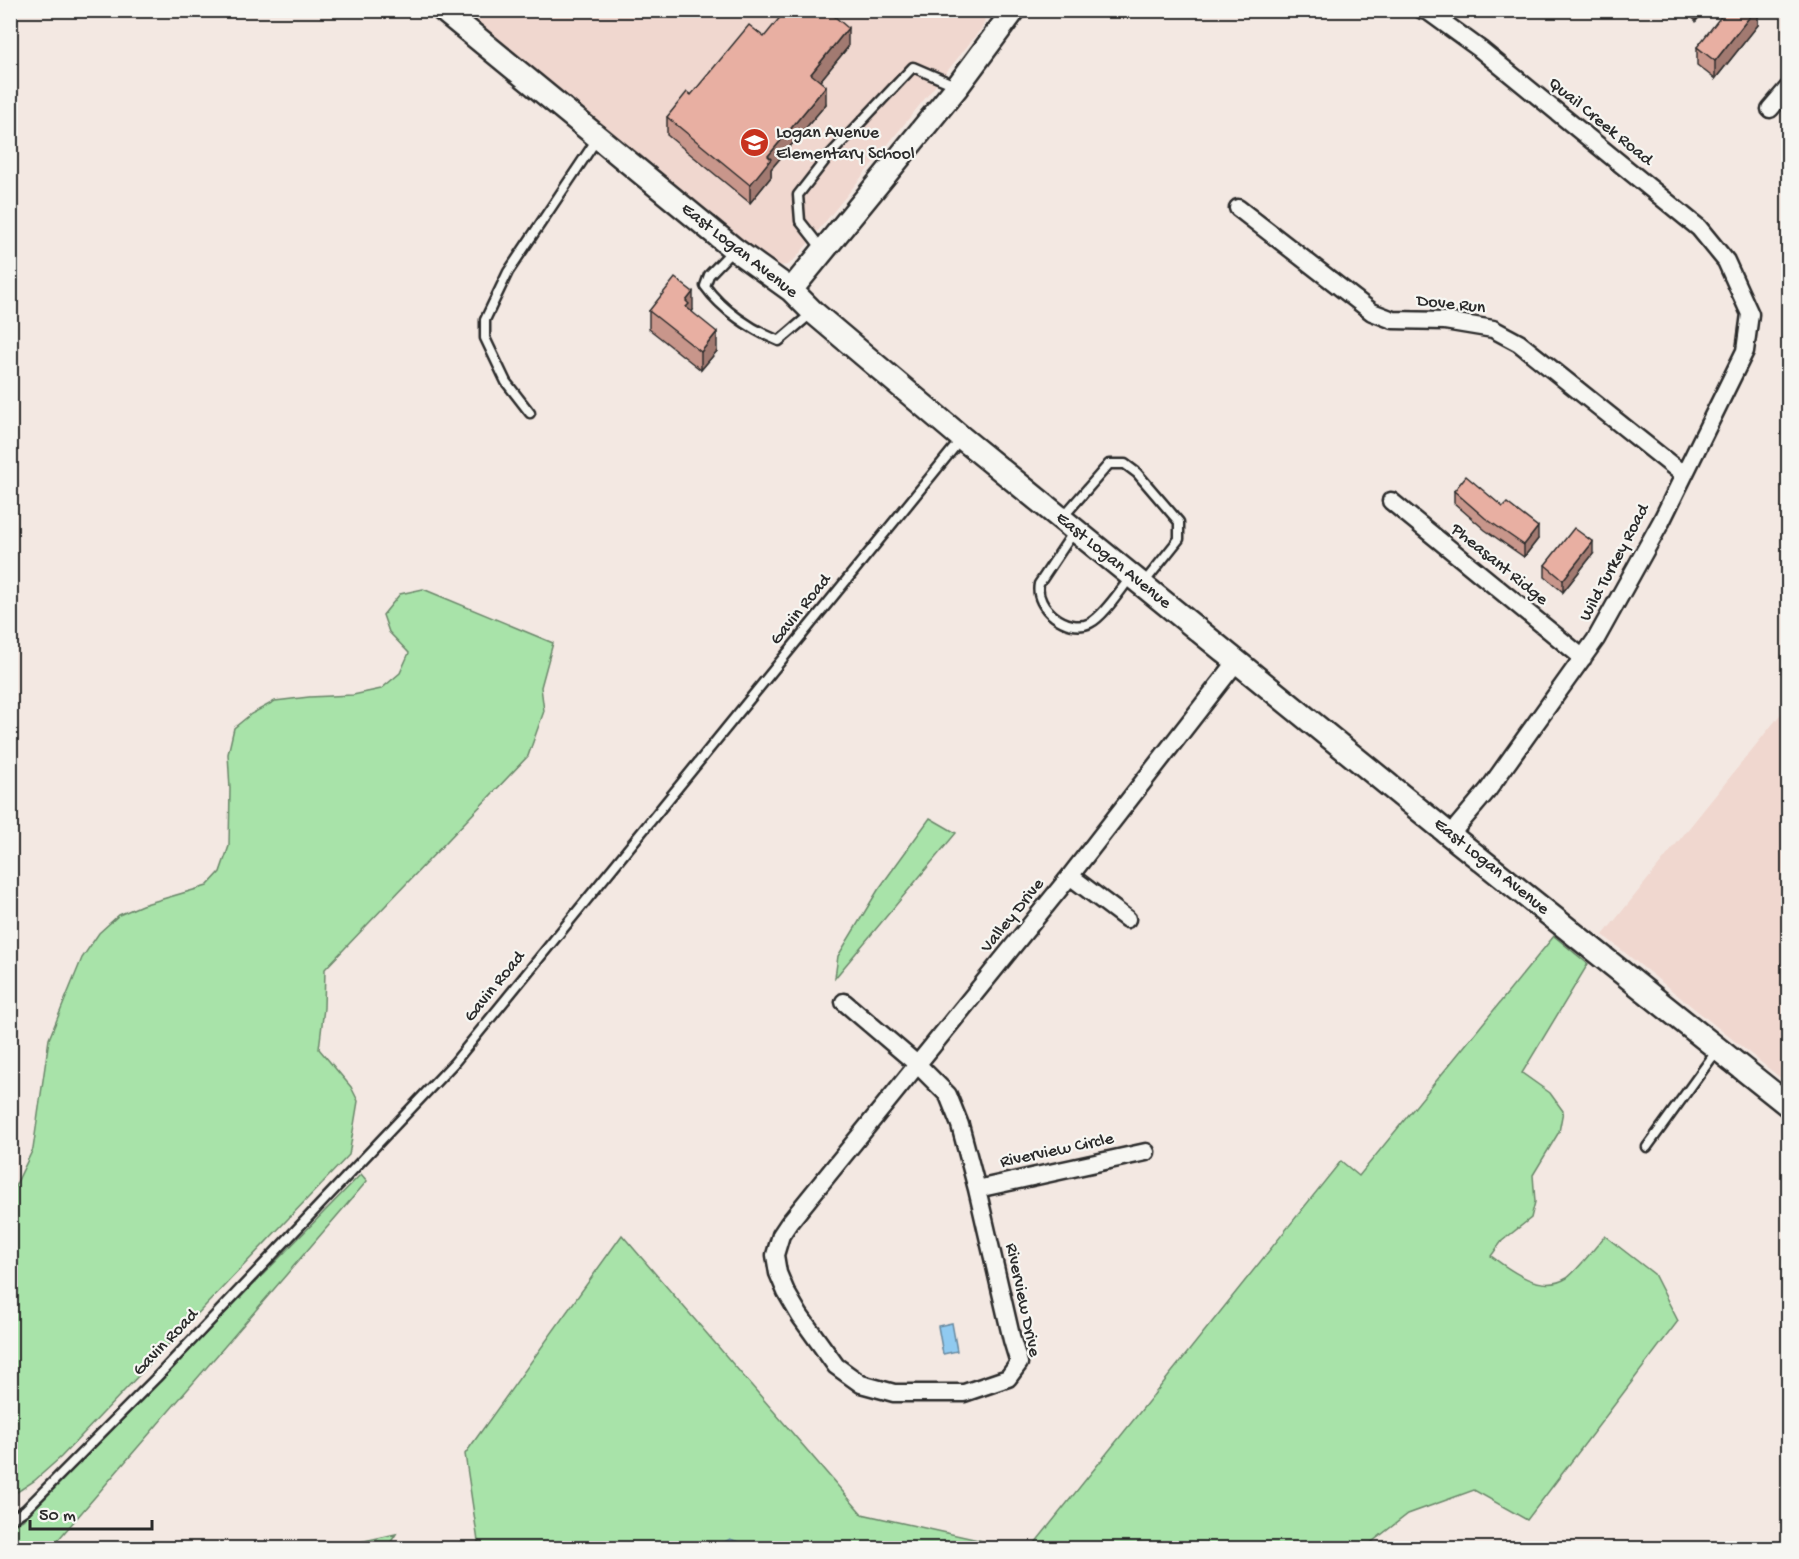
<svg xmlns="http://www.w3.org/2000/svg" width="1799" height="1559" font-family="'Gochi Hand',sans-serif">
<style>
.built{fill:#f0d7cf}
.green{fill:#a8e3a9;stroke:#6a876a;stroke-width:1.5}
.water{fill:#90caf0;stroke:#688aa1;stroke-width:1.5}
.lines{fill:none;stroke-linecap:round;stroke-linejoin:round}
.lane-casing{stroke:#2b2b2b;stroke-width:13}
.street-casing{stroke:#2b2b2b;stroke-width:21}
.secondary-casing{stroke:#2b2b2b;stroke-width:27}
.lane{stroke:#f6f6f2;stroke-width:8}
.street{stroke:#f6f6f2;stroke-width:16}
.secondary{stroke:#f6f6f2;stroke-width:22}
.wall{fill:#c8968b;stroke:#2b2b2b;stroke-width:1.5}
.shaded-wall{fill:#a27a71;stroke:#2b2b2b;stroke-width:1.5}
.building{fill:#e8afa2;stroke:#2b2b2b;stroke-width:1.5}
.labels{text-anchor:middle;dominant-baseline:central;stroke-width:4.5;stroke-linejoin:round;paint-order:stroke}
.street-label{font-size:18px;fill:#2b2b2b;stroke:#f6f6f2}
.poi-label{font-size:18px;fill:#2b2b2b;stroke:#f6f6f2;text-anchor:start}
</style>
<rect width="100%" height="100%" fill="#f3e8e2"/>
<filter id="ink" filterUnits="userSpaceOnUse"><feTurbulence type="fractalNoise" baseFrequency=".0167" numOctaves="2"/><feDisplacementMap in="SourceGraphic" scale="12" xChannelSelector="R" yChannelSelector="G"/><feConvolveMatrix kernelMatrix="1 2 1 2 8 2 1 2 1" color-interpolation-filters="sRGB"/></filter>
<g filter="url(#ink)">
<path class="built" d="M981,10L985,21L982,28L796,258L788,265L779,266L768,263L457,11Z
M1788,705V1084L1603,935Z"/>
<path class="green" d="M423,589L553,643L541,687L544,711L528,756L325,969L324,1008L319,1049L351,1087L358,1101L349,1155L61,1457L34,1481L11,1496V1195L33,1149L49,1039L82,958L99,933L119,915L142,905L207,886L220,872L229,846L230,789L228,754L234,728L251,714L275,701L309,697L353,695L381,689L400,673L409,653L389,632L383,615L400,594Z
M930,818L956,833L835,978L838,956L878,890Z
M1554,936L1588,964L1522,1073L1550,1093L1563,1111L1559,1132L1533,1175L1535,1202L1531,1218L1502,1241L1491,1256C1511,1271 1541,1294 1567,1278C1576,1272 1597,1245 1605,1236L1654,1274L1678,1321L1527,1520L1474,1490L1408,1514L1364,1548H1031L1341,1161L1359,1176Z
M361,1174L367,1181L51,1548H11V1527L23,1520L53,1490Z
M622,1235L862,1514L1014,1548H747L744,1544L718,1545L713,1548H479L465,1454Z
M396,1534L387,1548H349L360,1542Z"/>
<path class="water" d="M952,1323L957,1351L943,1354L938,1326Z
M730,1539L744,1544L747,1548H713Z"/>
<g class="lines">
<defs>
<path id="lane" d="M734,249L709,275L705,286C722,310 752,330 779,341L813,312
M822,249L800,221L798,195L826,159L913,67L957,86
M530,413L506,382L485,338V320L508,272L597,139
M1062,518L1109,464H1125L1137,473L1179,522V539L1143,584
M1075,530L1039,584C1034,608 1068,634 1090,623C1104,616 1121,589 1131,577
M1647,1147L1718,1049
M10,1520L25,1510L156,1378L454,1063L962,438"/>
<path id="street" d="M1422,10L1429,12L1480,49L1699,228L1726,261L1750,314L1745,351L1661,522L1596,639L1488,790L1450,835
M1770,109L1788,88
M1238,208L1372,312L1393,320L1445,321L1493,329L1519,343L1684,475
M1391,501L1583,658
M1070,876L1127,919
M844,1002L918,1065L948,1095L960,1125L977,1189L1012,1340L1019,1363L1008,1378L964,1393H894L861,1384L836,1366L800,1316L786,1292L778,1273L775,1255L781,1235L789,1223L1070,876L1237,661
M977,1189L1146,1152"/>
<path id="secondary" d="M443,10L734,249L791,290L813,312L962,438L1450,835L1788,1105
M791,290L957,87L1014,10"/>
</defs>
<use href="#lane" class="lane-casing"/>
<use href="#street" class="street-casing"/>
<use href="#secondary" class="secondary-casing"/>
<use href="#lane" class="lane"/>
<use href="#street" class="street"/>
<use href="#secondary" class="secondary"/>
</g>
<path class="wall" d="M1683,10H1705L1696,21Z
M1758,10V25L1715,79L1697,65V47Z
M764,37L848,47L820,81L826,104L771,169V177L750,203L667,135V117Z
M693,310L692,312L717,351L701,370L649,329V311Z
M1454,491L1538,539L1524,557L1485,530L1454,503Z
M1593,554L1563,592L1545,577V565Z"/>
<path class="shaded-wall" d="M1696,10H1705L1696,21Z
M1755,10H1758V25L1715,79V61Z
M848,28V47L811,92V74Z
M826,86V104L771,169V177L750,203V185L768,156Z
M693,292V310L689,316L686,326V301Z
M717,332V351L701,370V352Z
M1538,527V539L1524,557V545Z
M1593,542V554L1563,592V580Z"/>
<path class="building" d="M786,10H827L848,28L811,74L826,86L768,156L771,159L750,185L667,117L687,92L691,95L749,25L764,37Z
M1726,10H1755L1715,61L1697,47Z
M675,278L693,292L686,301L689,304L686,307L717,332L701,352L649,311Z
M1466,476L1503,507L1507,503L1538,527L1524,545L1485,518L1454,491Z
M1574,528L1593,542L1563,580L1545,565Z"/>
</g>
<defs>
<symbol id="school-disc" viewBox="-11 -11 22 22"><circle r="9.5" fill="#c8321e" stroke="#f6f6f2"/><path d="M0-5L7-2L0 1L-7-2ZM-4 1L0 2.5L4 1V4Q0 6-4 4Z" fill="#fff"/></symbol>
</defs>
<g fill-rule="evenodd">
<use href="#school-disc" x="738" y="126" width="33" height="33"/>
</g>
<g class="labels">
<g class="street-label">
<text transform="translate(1600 122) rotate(39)">Quail Creek Road</text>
<text transform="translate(739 251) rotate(38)">East Logan Avenue</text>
<text transform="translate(1451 305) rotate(6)">Dove Run</text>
<text transform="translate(1113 561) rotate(39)">East Logan Avenue</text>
<text transform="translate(1615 563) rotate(-62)">Wild Turkey Road</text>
<text transform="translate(1499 565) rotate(39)">Pheasant Ridge</text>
<text transform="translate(801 610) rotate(-51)">Gavin Road</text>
<text transform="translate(1491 867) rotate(39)">East Logan Avenue</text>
<text transform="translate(1013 916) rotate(-51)">Valley Drive</text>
<text transform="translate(495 987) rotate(-51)">Gavin Road</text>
<text transform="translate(1057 1151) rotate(-12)">Riverview Circle</text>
<text transform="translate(1022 1300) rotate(78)">Riverview Drive</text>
<text transform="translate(166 1343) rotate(-46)">Gavin Road</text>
</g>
<g class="poi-label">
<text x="776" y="133">Logan Avenue<tspan x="776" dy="21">Elementary School</tspan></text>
</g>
</g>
<rect width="1799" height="1559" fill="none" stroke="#f6f6f2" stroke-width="36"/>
<rect x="18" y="18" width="1763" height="1523" fill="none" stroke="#2b2b2b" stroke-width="2" filter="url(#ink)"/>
<path d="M30 1520v9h122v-9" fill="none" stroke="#2b2b2b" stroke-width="3"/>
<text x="39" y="1520" font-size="18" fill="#2b2b2b" stroke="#f6f6f2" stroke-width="4.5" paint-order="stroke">50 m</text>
</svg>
